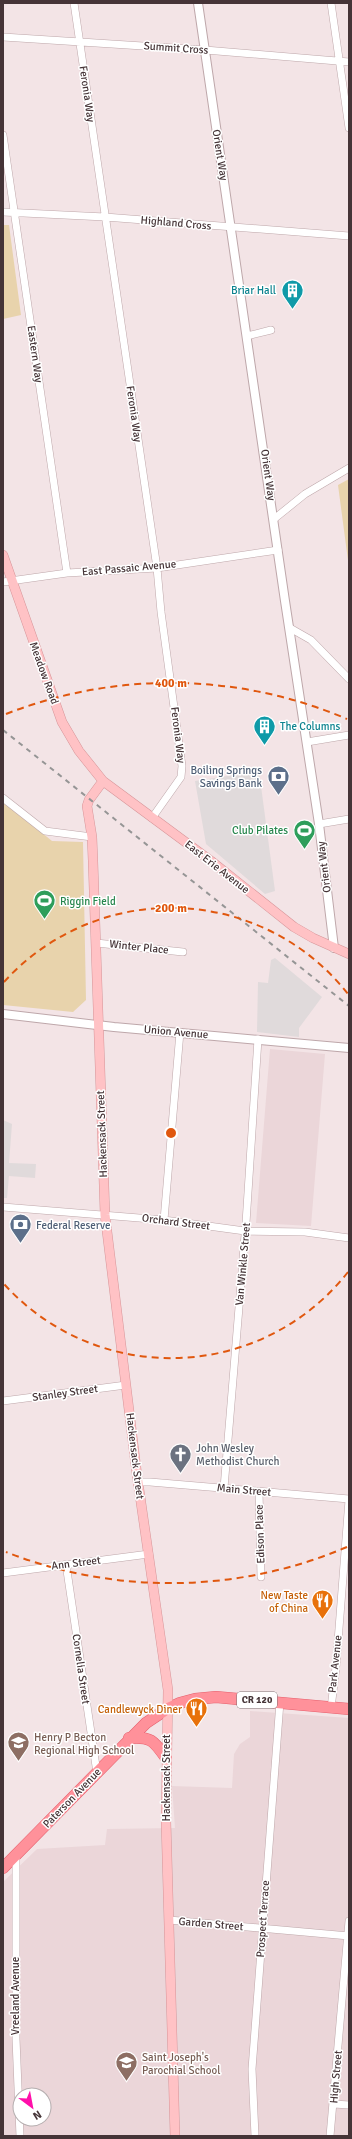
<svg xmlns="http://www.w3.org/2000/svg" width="352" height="2139" font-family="Signika,sans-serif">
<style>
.residential{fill:#ebd6d9;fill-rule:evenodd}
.green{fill:#e8d3ac}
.parking{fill:#e0dadb}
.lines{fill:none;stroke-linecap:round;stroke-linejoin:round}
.minor-casing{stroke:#bea7aa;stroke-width:8}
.tertiary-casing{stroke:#bea7aa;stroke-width:10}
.secondary-casing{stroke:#d79599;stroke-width:10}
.primary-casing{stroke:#e65f6c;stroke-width:12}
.minor{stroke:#fff;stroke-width:7}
.tertiary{stroke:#fff;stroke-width:8}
.secondary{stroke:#ffc2c5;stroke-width:9}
.primary{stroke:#ff919a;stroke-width:11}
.rail{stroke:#959595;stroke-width:2;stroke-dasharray:5 5;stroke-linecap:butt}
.ring{fill:none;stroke:#e0570e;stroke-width:2;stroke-dasharray:7 5}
.labels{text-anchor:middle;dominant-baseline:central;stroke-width:3;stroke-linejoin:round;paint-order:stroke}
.shield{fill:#fff;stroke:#7d7173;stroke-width:1}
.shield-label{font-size:10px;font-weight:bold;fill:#453437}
.street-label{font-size:11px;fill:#453437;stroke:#fff}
.culture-label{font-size:11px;fill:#0d838f;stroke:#fff;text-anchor:end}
.service-label{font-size:11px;fill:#4e5e75;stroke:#fff;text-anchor:end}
.leisure-label{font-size:11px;fill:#27864d;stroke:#fff;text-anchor:end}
.worship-label{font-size:11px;fill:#5b616d;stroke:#fff;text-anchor:start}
.food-label{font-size:11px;fill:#c56008;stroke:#fff;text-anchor:end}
.education-label{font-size:11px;fill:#785e54;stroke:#fff;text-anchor:start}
.centre{fill:#e0570e;stroke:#fff;stroke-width:2}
.ring-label{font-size:12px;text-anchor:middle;font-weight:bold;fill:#e0570e;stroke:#fff;stroke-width:3;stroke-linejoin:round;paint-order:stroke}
</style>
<rect width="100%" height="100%" fill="#f3e4e6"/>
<path class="residential" d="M270,1049L325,1054L311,1226L256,1223Z
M250,1711L349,1718V2136H3V1882L37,1849L105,1845L107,1829L175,1828L172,1786L232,1788L234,1754L240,1744L250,1737ZM20,2095H44V2119H20Z"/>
<path class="green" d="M3,225H9L21,315L3,319Z
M349,479V568L338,485Z
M3,801L52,841L83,842L86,1000L73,1012L3,1005Z"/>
<path class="parking" d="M259,771L275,891L265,894L206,844L195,781Z
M275,958L322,997L299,1028V1037L257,1032L258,982L268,983L271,960Z
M3,1120L12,1124L9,1163L36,1164L35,1178L9,1176L7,1198H3Z"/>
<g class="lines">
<defs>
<path id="minor" d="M74,3L157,568L161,612L182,766L181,777L152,818
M331,3L349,128
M3,37L205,50L349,62
M3,135L67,573
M3,212L105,217L349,236
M247,336L271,330
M274,519L305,494L349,468
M3,582L67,573L157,568L278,550
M290,628L311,640L349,679
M307,742L349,735
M3,798L45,831L92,837
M319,824L349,819
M96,943L183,952
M3,1207L164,1220L245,1231L305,1232L349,1238
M164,1220L180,1032
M3,1401L126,1385
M138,1482H150L349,1499
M224,1488L246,1223L258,1039
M259,1491L261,1577
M66,1564L97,1773
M3,1573L149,1554
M331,1708L336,1667L349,1500
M16,1855V2039L20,2136
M169,1920L349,1936
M334,2104L349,2105
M255,2136L252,2069L280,1702
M330,2136L349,1921"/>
<path id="tertiary" d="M198,3L285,601L319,824L334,948
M3,1014L114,1027L349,1048"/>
<path id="secondary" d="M3,555L62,722L79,751L103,781L211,861L294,927L313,938L349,954
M103,781L89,800L87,806L92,837L93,861L105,1215L137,1475L168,1690L166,1821L175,2136"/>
<path id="primary" d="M129,1738C151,1736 154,1741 166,1758
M3,1868L146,1723L167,1709L180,1703L195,1699L216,1697L349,1709"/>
</defs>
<use href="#minor" class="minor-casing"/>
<use href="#tertiary" class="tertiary-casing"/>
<use href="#secondary" class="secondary-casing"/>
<use href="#primary" class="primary-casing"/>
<use href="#minor" class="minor"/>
<use href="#tertiary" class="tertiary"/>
<use href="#secondary" class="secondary"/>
<use href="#primary" class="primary"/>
<path class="rail" d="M3,730L349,1006"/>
</g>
<g class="ring">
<path d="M348 1272A225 225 0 0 1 4 1284M4 982A225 225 0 0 1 348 994"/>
<path d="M347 1547A450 450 0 0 1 6 1552M6 714A450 450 0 0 1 347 719"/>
</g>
<defs>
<symbol id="building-pin" viewBox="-11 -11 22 30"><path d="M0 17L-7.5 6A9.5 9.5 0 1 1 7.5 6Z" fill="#0f9aa8" stroke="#fff"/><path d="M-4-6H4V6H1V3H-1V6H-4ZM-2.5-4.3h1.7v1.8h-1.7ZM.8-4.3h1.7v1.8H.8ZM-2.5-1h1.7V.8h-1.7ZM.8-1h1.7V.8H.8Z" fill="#fff"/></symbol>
<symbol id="bank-pin" viewBox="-11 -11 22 30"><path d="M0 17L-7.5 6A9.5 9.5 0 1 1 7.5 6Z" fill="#5c6f8a" stroke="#fff"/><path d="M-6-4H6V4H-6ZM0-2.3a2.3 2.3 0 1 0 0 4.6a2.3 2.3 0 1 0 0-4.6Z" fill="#fff"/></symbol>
<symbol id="stadium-pin" viewBox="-11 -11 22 30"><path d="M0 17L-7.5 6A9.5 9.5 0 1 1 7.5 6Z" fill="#2e9e5b" stroke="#fff"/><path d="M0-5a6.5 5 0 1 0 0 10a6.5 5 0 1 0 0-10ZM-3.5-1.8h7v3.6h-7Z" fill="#fff"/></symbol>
<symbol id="church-pin" viewBox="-11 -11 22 30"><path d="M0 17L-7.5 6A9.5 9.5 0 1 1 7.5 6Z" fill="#6b7280" stroke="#fff"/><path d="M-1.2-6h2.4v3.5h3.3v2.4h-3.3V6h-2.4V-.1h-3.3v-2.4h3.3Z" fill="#fff"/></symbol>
<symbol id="restaurant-pin" viewBox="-11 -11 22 30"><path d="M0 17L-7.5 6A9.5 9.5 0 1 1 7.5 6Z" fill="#e8710a" stroke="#fff"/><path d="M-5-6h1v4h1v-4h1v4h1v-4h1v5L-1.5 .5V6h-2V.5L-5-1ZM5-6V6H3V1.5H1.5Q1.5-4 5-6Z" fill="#fff"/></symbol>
<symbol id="school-pin" viewBox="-11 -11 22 30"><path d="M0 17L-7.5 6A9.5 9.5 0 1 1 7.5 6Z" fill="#8d6e63" stroke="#fff"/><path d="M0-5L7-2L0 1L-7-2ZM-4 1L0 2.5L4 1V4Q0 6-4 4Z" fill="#fff"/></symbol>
</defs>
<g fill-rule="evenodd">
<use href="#building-pin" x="280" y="278" width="25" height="34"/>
<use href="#building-pin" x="252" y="714" width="25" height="34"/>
<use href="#bank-pin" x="266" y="764" width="25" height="34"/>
<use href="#stadium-pin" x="292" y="818" width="25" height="34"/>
<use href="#stadium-pin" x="32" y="888" width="25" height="34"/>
<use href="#bank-pin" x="8" y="1212" width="25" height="34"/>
<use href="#church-pin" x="168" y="1442" width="25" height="34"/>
<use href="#restaurant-pin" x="310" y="1588" width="25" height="34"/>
<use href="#restaurant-pin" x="184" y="1696" width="25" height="34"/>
<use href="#school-pin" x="6" y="1730" width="25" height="34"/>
<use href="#school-pin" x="114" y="2050" width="25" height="34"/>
</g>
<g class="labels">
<rect class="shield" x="237" y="1692" width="40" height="16" rx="3"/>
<g class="shield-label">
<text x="257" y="1700">CR 120</text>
</g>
<g class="street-label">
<text transform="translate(176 48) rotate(4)">Summit Cross</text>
<text transform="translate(87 94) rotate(82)">Feronia Way</text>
<text transform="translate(220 155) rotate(81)">Orient Way</text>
<text transform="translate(176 223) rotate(5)">Highland Cross</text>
<text transform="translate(35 354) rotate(82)">Eastern Way</text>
<text transform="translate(134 414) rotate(82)">Feronia Way</text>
<text transform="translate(268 475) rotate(82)">Orient Way</text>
<text transform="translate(129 568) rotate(-5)">East Passaic Avenue</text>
<text transform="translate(44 673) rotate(70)">Meadow Road</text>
<text transform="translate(178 735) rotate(83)">Feronia Way</text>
<text transform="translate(217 867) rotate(38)">East Erie Avenue</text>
<text transform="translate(324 867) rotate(-97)">Orient Way</text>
<text transform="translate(139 947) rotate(6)">Winter Place</text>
<text transform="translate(176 1032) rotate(5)">Union Avenue</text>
<text transform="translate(102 1134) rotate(-92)">Hackensack Street</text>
<text transform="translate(176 1222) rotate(7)">Orchard Street</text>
<text transform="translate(243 1264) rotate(-85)">Van Winkle Street</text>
<text transform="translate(65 1393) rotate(-8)">Stanley Street</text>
<text transform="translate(135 1456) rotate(83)">Hackensack Street</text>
<text transform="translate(244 1490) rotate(5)">Main Street</text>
<text transform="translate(260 1534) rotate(-92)">Edison Place</text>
<text transform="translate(76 1563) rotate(-7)">Ann Street</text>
<text transform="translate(335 1664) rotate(-84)">Park Avenue</text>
<text transform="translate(81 1669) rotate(82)">Cornelia Street</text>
<text transform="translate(166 1778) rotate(-90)">Hackensack Street</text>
<text transform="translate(72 1798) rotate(-46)">Paterson Avenue</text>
<text transform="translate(263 1919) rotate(-86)">Prospect Terrace</text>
<text transform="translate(211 1924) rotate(5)">Garden Street</text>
<text transform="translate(15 1996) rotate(-90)">Vreeland Avenue</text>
<text transform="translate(336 2077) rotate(-85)">High Street</text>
</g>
<g class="culture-label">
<text x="276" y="290">Briar Hall</text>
<text x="280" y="726" text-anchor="start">The Columns</text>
</g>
<g class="service-label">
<text x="262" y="770">Boiling Springs<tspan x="262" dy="13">Savings Bank</tspan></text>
<text x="36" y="1225" text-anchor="start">Federal Reserve</text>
</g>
<g class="leisure-label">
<text x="288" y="830">Club Pilates</text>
<text x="60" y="901" text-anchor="start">Riggin Field</text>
</g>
<g class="worship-label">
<text x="196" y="1448">John Wesley<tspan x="196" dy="13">Methodist Church</tspan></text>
</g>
<g class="food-label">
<text x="308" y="1595">New Taste<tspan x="308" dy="13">of China</tspan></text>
<text x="182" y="1709">Candlewyck Diner</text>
</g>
<g class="education-label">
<text x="34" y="1737">Henry P Becton<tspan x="34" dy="13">Regional High School</tspan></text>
<text x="142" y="2057">Saint Joseph's<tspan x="142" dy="13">Parochial School</tspan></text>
</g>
</g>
<circle cx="171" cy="1133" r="6" class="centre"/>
<g class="ring-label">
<text x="171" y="687">400 m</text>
<text x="171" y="912">200 m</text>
</g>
<rect width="352" height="2139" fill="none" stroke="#453437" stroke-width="8"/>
<g transform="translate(32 2107) rotate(148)"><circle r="19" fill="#ffffff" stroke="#b5aeaf"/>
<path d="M0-3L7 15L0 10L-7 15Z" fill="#ff0faa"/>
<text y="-6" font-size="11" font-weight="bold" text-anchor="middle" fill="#453437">N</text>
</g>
</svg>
